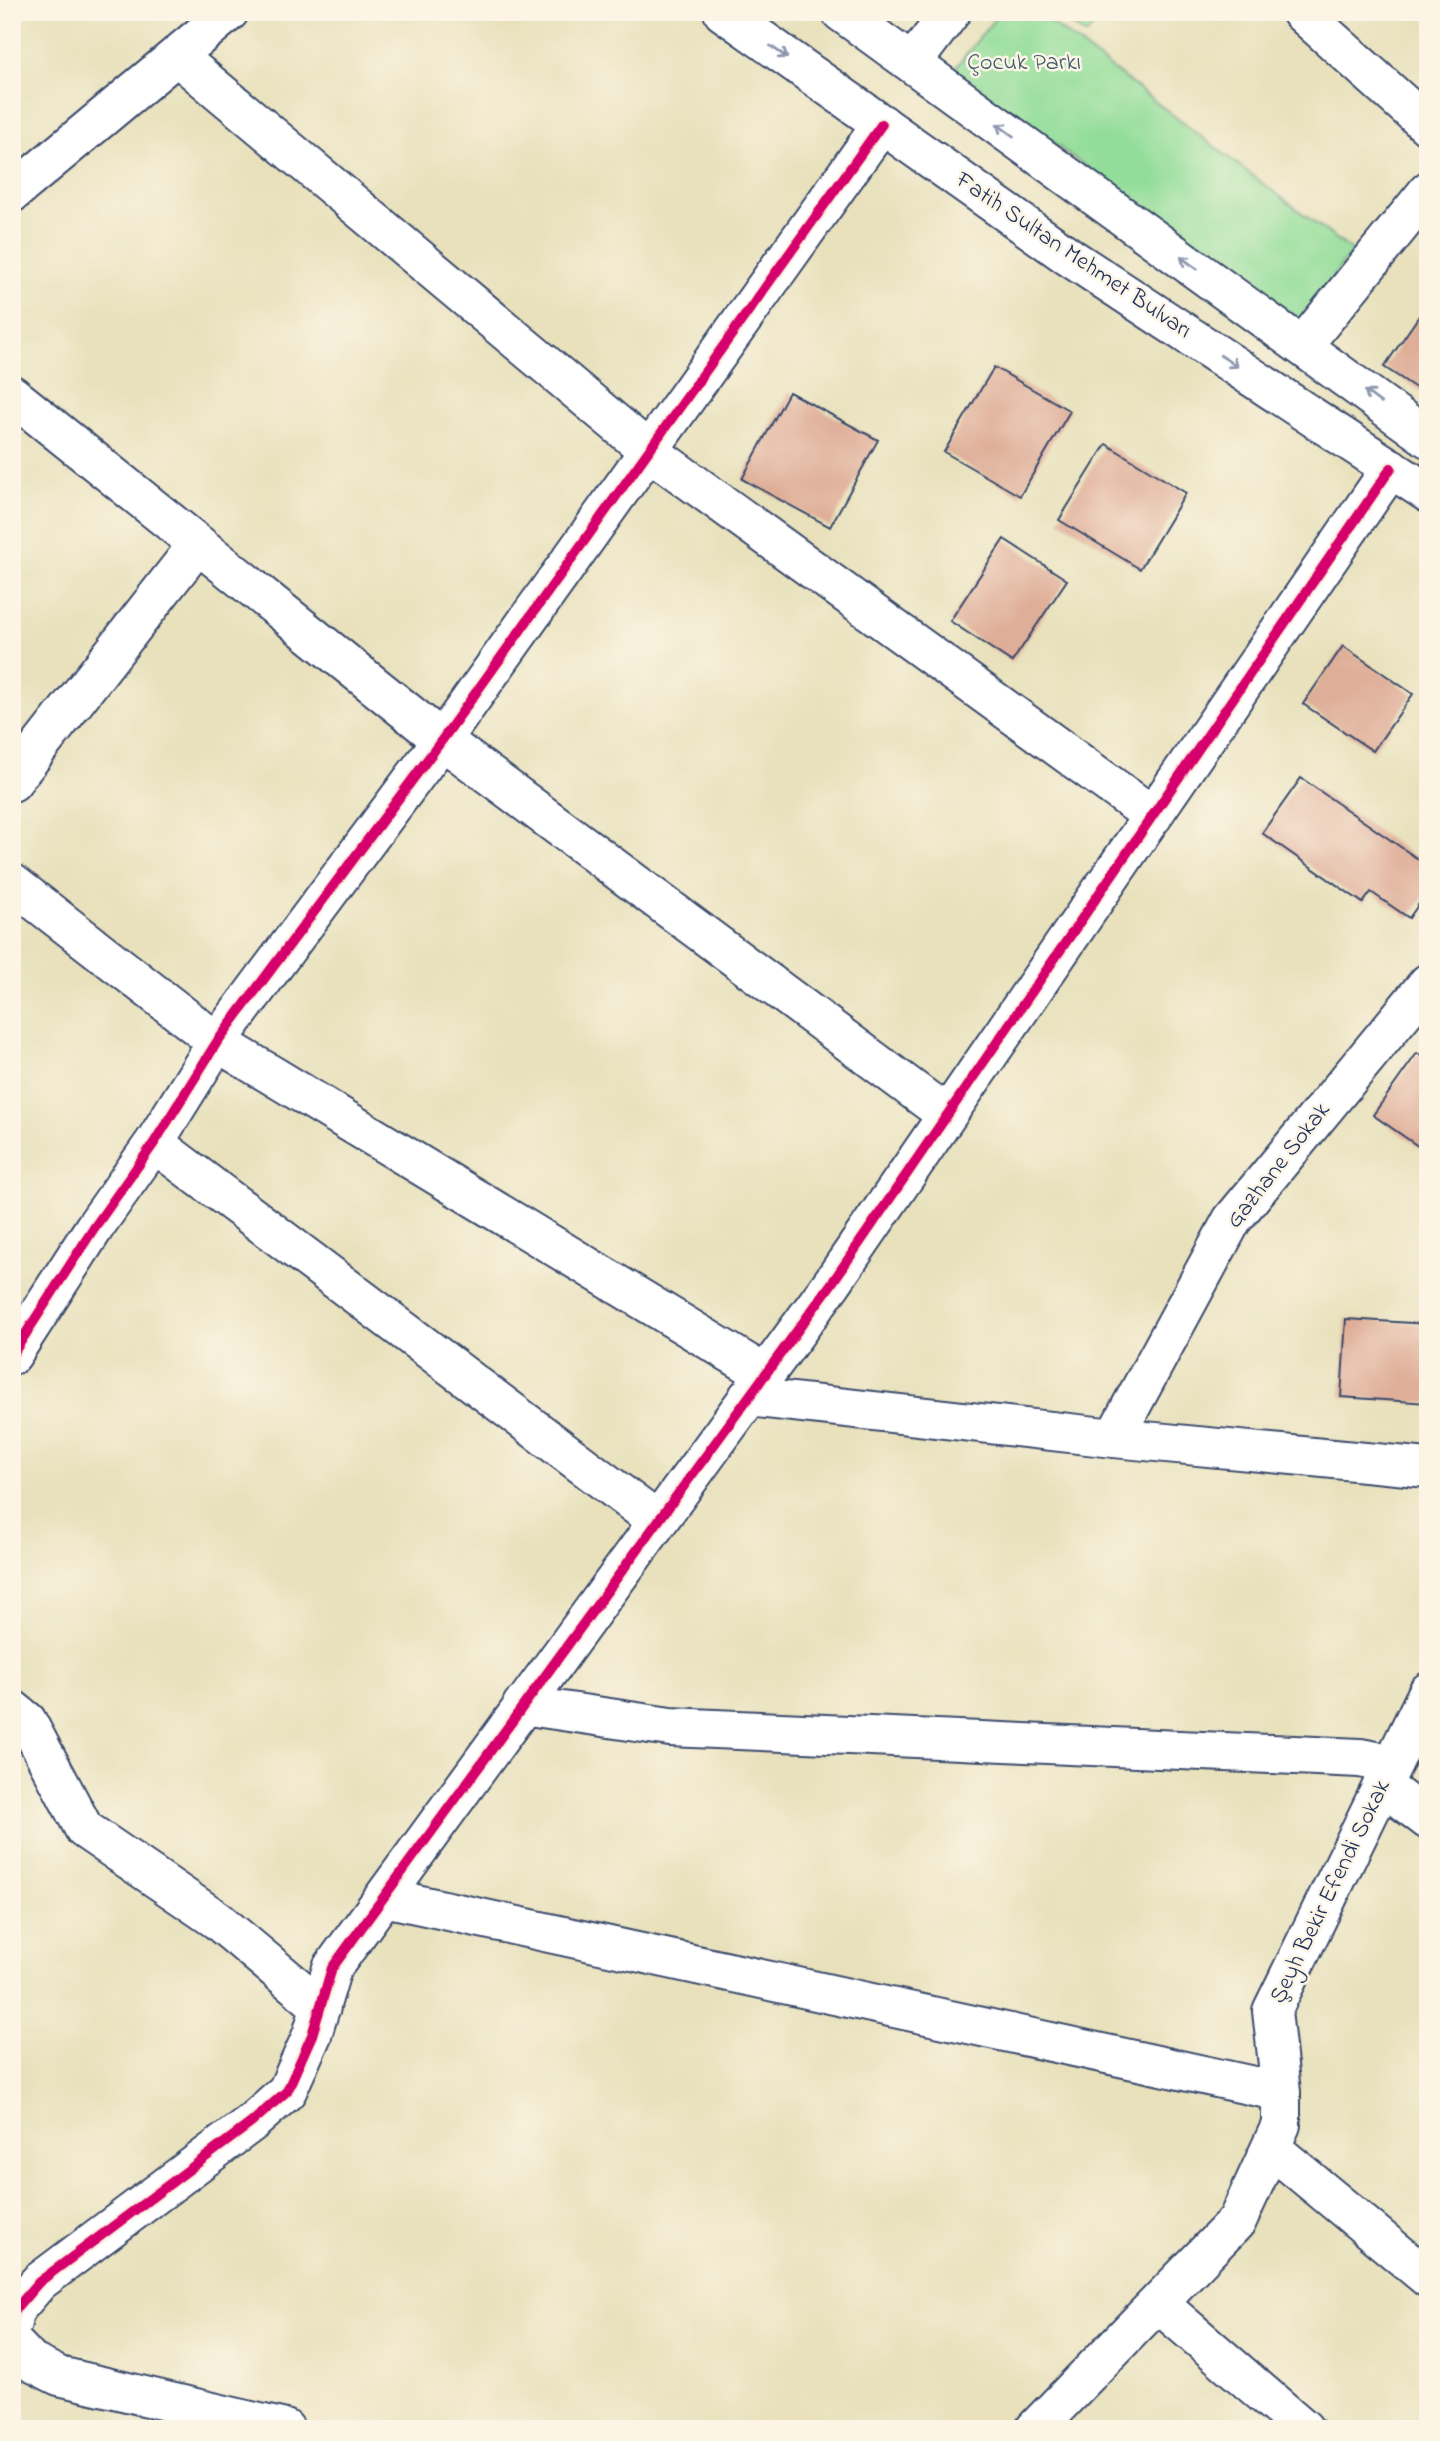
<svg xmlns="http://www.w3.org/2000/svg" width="1440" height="2441" font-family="'Indie Flower',sans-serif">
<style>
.green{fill:#92dd99;stroke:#56867c;stroke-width:2}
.building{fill:#dfae98}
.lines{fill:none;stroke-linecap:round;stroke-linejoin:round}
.minor-casing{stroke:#3a4a6c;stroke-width:42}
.major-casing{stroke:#3a4a6c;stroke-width:42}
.minor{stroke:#fff;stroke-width:38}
.major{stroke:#fff;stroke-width:38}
.cycleway-casing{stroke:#fcf5e5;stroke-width:15}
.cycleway{stroke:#d6006c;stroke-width:10}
.oneway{stroke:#8d97ae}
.labels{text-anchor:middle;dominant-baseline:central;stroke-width:5;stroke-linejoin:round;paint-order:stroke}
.park-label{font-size:24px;fill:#395a6d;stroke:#fcf5e5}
.street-label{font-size:24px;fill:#1b2f5e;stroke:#fcf5e5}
</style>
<rect width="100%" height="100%" fill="#fcf5e5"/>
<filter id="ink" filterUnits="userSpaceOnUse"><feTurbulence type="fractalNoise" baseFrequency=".0143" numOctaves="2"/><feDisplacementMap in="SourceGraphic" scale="14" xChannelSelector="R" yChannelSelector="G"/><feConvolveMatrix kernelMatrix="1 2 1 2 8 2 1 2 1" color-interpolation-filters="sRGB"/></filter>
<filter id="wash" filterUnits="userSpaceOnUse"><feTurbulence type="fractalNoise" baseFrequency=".00686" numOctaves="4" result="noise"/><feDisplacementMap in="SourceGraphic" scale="28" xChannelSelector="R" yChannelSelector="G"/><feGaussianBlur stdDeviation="1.57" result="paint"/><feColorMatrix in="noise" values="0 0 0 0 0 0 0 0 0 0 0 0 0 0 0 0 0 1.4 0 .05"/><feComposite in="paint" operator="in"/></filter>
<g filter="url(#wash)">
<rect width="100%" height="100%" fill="#e8e1bc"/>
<path class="green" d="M1000,12H1037L1352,251L1301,321L953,71Z
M1054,12H1107L1086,35Z"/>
<g id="blocks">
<path class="building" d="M1428,303V396L1384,367Z
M994,367L1070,411L1020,496L944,452Z
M789,392L878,440L830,527L742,479Z
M1106,444L1186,493L1140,569L1059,520Z
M1004,539L1067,580L1012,662L950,621Z
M1343,646L1413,694L1373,751L1303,704Z
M1301,778L1428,866V891L1409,918L1371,892L1363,903L1262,833Z
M1417,1053L1428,1060V1153L1373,1115Z
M1346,1319L1428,1324V1403L1341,1397Z"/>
</g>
</g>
<g filter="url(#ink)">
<use href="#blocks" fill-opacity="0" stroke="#3a4a6c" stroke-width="2"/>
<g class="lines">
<defs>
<path id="minor" d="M1301,12L1428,126
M178,57L649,451L1153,816
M912,63L951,12
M12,193L229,12
M1303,345L1428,191
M12,395L442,740L947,1115
M12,782L198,544
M12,883L217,1042L765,1374
M154,1143L657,1521
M12,1355L94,1228L154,1143L217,1042L442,740L882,124
M748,1397L1114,1438L1428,1468
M1114,1438L1232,1220L1428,983
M522,1705L670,1727L1360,1758L1392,1764
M12,1709L27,1721L84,1829L217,1920L321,2007
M1382,1785L1428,1820
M384,1897L1281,2092
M1271,2148L1428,2278
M1158,2303L1304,2429
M12,2323L14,2311L39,2282L251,2123L287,2091L312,2035L332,1968L832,1283L1391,468
M12,2342L31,2362L59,2376L285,2429
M1035,2429L1237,2221L1281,2125V2092L1272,2011L1428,1692"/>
<path id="major" d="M723,12L1071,258L1428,493
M841,12L1428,438"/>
</defs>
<use href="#minor" class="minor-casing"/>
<use href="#major" class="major-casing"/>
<use href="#minor" class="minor"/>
<use href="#major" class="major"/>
<defs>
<path id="cycleway" d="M12,1355L94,1228L154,1143L217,1042L442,740L882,124
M12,2323L14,2311L39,2282L251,2123L287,2091L312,2035L332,1968L832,1283L1391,468"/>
</defs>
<use href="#cycleway" class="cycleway-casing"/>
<use href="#cycleway" class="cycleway"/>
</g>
<defs><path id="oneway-shaft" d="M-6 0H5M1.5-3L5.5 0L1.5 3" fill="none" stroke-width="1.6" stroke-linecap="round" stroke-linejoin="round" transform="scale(1.75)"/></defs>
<g class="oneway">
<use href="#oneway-shaft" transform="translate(779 52) rotate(35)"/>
<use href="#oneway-shaft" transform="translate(1005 130) rotate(-144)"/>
<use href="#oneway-shaft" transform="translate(1189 263) rotate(-144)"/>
<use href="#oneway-shaft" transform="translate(1229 361) rotate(33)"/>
<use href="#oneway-shaft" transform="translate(1373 397) rotate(-143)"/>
</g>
</g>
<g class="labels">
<g class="park-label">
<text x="1024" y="63">Çocuk Parkı</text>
</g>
<g class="street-label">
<text transform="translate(1073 256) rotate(34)">Fatih Sultan Mehmet Bulvarı</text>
<text transform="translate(1279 1166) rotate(-52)">Gazhane Sokak</text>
<text transform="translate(1331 1892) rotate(-64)">Şeyh Bekir Efendi Sokak</text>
</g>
</g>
<rect width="1440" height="2441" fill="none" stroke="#fcf5e5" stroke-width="42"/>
</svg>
